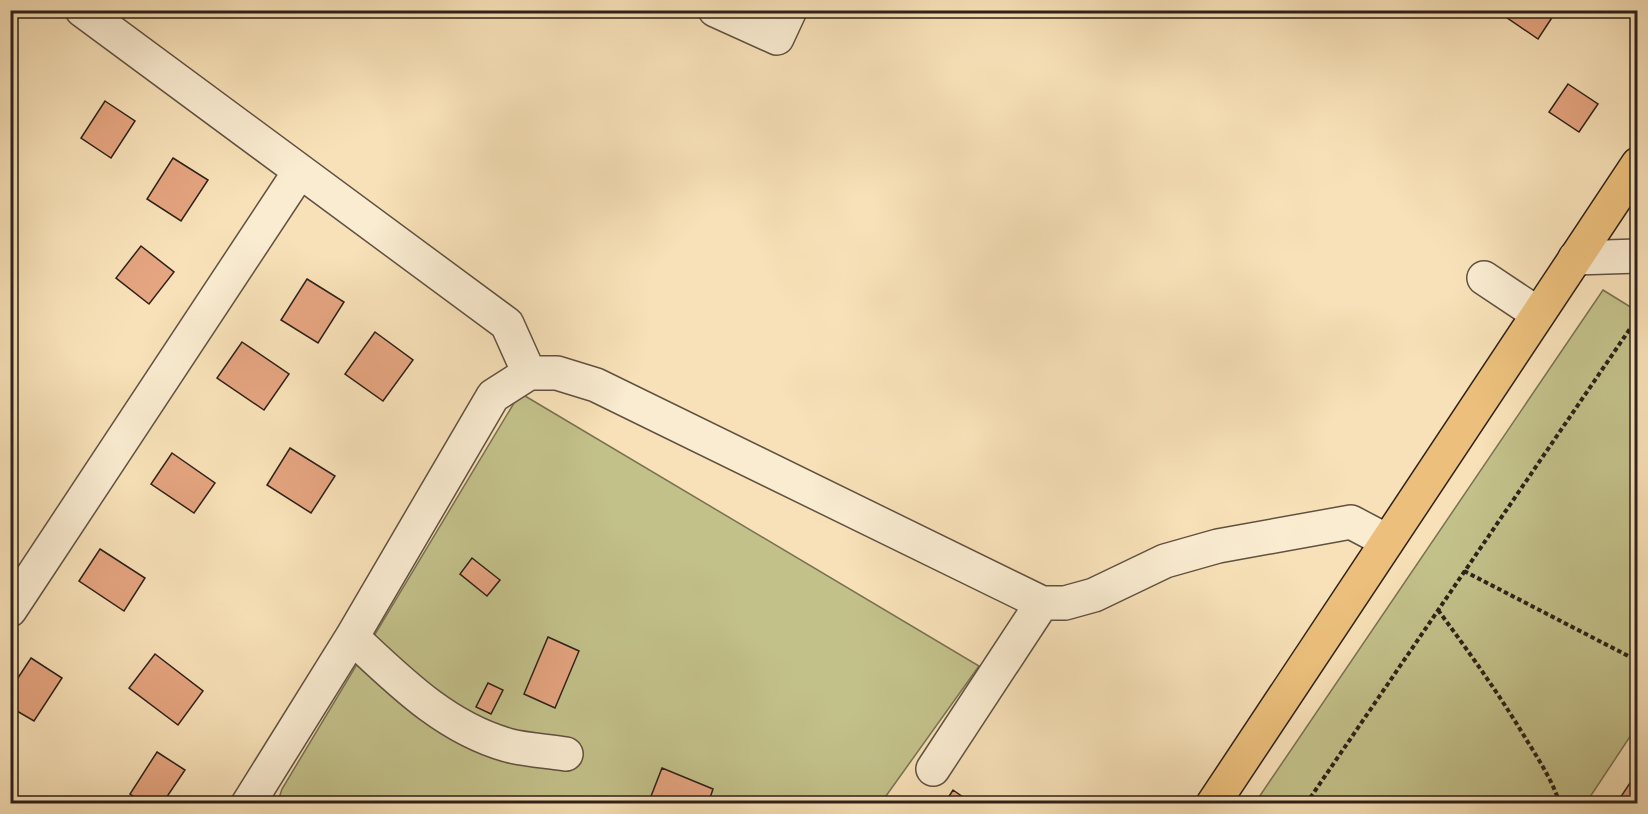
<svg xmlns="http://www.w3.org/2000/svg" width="1648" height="814" font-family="Vollkorn,serif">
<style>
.green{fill:#c3c18a;stroke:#787152;stroke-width:1.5}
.building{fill:#e5a580;stroke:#2d2119;stroke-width:1.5}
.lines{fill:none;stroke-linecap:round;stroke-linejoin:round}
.minor-casing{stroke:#605141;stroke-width:36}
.major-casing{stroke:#2d2119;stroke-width:36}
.path{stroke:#2d2119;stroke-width:4;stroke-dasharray:4.5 3;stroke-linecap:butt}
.minor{stroke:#faecd1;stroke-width:33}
.major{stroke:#ecc07c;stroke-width:33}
</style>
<rect width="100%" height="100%" fill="#f8e1b8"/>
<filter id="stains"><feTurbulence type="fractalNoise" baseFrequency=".00333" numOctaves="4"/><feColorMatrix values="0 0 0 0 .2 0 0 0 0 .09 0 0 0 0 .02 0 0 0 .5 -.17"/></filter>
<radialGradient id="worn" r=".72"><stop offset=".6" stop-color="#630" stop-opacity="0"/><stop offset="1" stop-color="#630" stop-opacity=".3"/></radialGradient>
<path class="green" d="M1603,290L1637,311V726L1586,803H1255Z
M520,393L979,666L881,803L277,804L282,789Z"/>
<path class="building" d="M1502,10H1557L1538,39L1500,13Z
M1568,84L1598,104L1579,132L1549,112Z
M105,101L135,121L111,158L81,138Z
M173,158L208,180L181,221L147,199Z
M141,246L174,272L149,304L116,278Z
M307,279L344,302L318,343L281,320Z
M375,332L413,360L383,401L345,374Z
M242,342L289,374L264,410L217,378Z
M290,448L335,476L311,513L267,485Z
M172,453L215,483L194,513L151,484Z
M100,549L145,578L124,611L79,581Z
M472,558L500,580L487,596L460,574Z
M548,637L579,651L555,708L524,694Z
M155,654L203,691L178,725L129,688Z
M31,658L62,678L34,721L10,707V690Z
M488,683L503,690L491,714L476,707Z
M157,752L185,770L162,804H145L130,794Z
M662,768L713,789L708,804H648Z
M1638,771V804H1616Z
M953,790L973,804H944Z"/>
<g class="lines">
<defs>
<path id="minor" d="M82,10L507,324L529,373
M715,10L777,38L790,10
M1575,258L1638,256
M1484,278L1538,314
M10,610L300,171
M352,637C398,680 444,727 507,745C526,750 547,751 566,754
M933,769L1042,603
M248,804L352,637L493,396L529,373H557L596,385L1042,603H1065L1094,595L1165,561L1218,546L1351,522L1387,541"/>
<path id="major" d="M1213,804L1638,164"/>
</defs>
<use href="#minor" class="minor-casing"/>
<use href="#major" class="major-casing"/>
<path class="path" d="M1464,571L1638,661
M1438,610C1469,652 1499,694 1526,739C1539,760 1552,780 1560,804
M1306,804L1638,317"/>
<use href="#minor" class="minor"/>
<use href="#major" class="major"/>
</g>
<rect width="1648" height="814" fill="none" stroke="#f8e1b8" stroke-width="36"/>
<rect x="12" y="12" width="1624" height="790" fill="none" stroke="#2d2119" stroke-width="3"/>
<rect x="18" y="18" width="1612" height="778" fill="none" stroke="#2d2119" stroke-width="1.5"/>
<rect width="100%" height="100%" filter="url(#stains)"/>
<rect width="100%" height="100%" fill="url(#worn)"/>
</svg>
